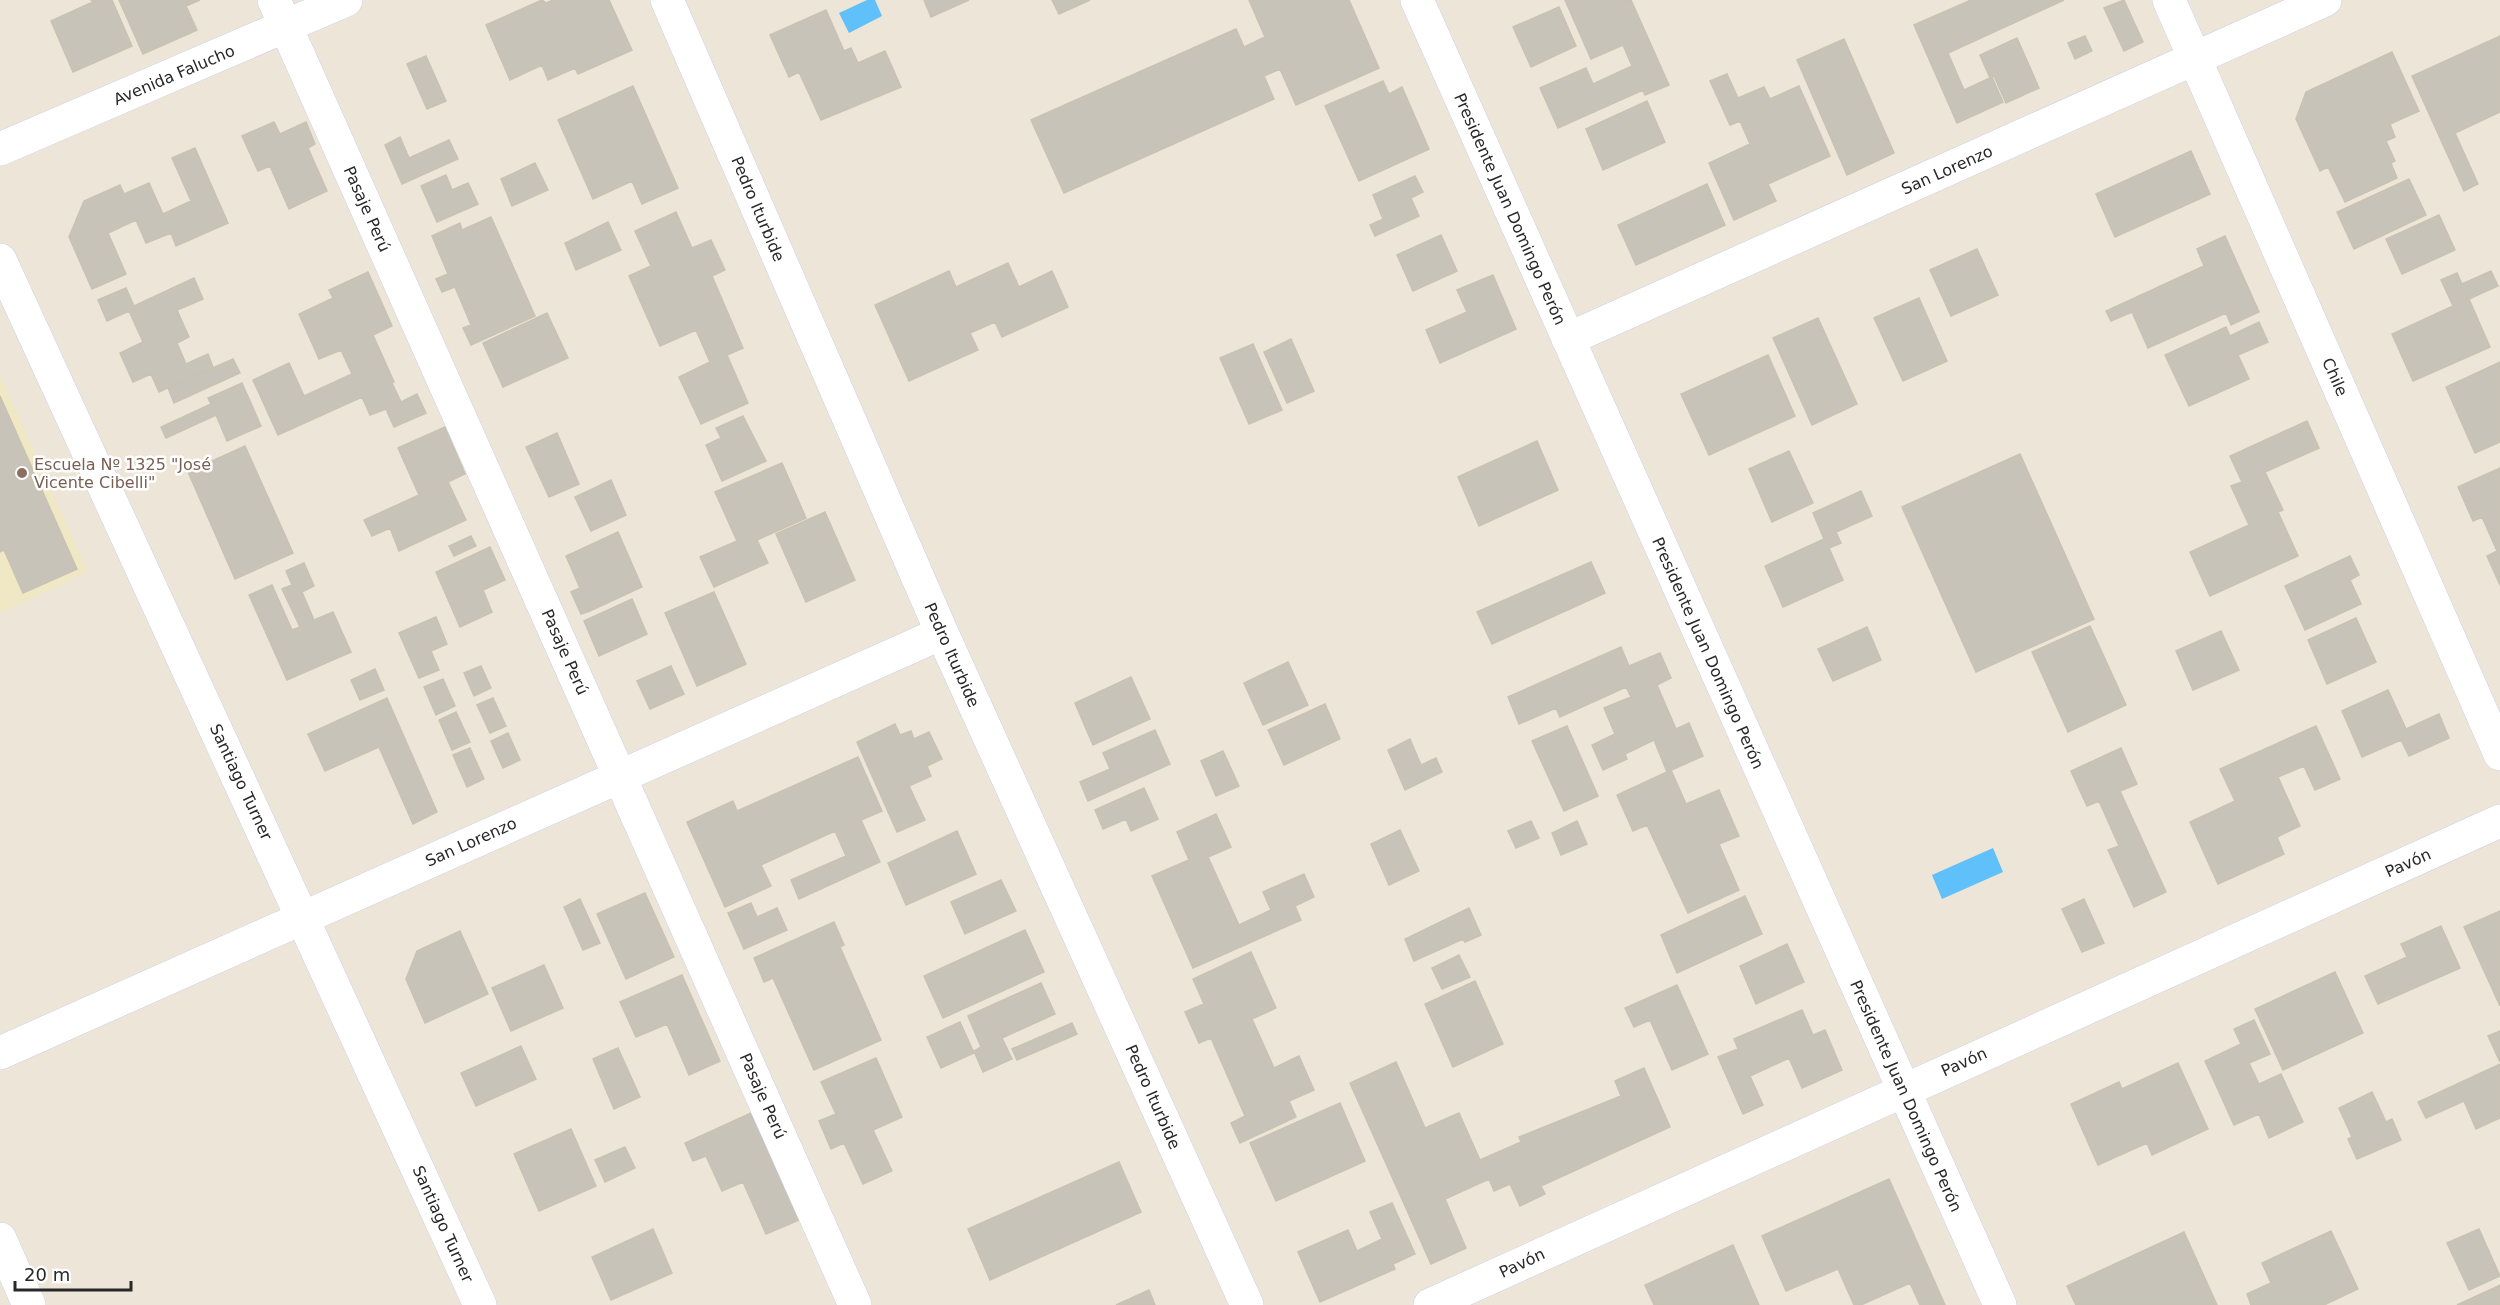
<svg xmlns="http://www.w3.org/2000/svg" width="2500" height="1305" font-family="'DejaVu Sans',sans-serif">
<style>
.education{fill:#f0e7c5}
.water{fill:#5fc0fa}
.building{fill:#c7c3b8;stroke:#c8c2b2;stroke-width:1.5}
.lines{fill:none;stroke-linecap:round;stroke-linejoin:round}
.street-casing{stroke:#cdcfe3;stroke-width:34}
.street{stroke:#fff;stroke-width:33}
.education-dot{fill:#8d6e63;stroke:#fff;stroke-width:2}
.labels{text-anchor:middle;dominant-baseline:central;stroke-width:5;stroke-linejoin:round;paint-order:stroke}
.street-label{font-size:16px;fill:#282828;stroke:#fff}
.education-label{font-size:16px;fill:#785e54;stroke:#fff;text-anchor:start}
</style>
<rect width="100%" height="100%" fill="#ede6d8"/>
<path class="education" d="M0,375L88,572L0,613Z"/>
<path class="water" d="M867,0H875L882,16L849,33L839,13Z
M1993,848L2003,872L1942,899L1932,875Z"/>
<path class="building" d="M91,0H112L132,46L73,72L51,21L93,2Z
M119,0H200L186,6L197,30L143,54Z
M542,0L546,3L553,0H609L632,50L578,74L575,68L548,80L542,65L510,80L486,25Z
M924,0H969L931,17Z
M1052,0H1090L1059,14Z
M1249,0H1349L1379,68L1296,105L1280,69L1264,76L1274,99L1064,193L1031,120L1236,29L1244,47L1265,37Z
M1565,0H1631L1669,85L1645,95L1643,90L1558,128L1540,88L1586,68L1593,84L1632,66L1623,45L1591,59Z
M1971,0H2064L1948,53L1964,90L1990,78L1980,55L2017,38L2039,88L2006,103L1994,76L1992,77L2003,102L1957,123L1914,25Z
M2124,0L2143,42L2124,51L2104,8Z
M1559,7L1576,46L1531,67L1513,27Z
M826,10L844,51L851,48L858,63L885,51L901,87L821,120L799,72L789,77L770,35Z
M2085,36L2092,51L2075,59L2068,43Z
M2500,36V112L2455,133L2478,184L2464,191L2412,76Z
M1844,39L1894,153L1847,175L1797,60Z
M2392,52L2419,111L2390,124L2395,137L2386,141L2395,161L2391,163L2397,178L2345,202L2328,167L2320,171L2296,119L2306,92Z
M426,56L446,101L427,109L407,64Z
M1727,74L1738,98L1764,87L1770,99L1799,86L1830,156L1768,184L1776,201L1734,220L1709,163L1750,144L1740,121L1730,125L1710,81Z
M1383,81L1389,94L1402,87L1429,149L1359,181L1325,106Z
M633,86L678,188L642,204L632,181L593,199L558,120Z
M1647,101L1665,142L1603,170L1586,129Z
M274,122L280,134L306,122L315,144L308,148L327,191L289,209L270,166L258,171L242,136Z
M400,137L409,158L449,140L458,159L402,184L385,145Z
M195,148L228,223L176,246L171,233L146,243L136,220L108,233L126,274L92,289L69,237L84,201L120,185L124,194L149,183L163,214L191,201L172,158Z
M2191,151L2210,194L2115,237L2096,194Z
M535,163L548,190L512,206L501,179Z
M446,175L452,190L468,183L478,204L437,222L421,186Z
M1415,176L1423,192L1411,198L1419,216L1375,236L1370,225L1383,219L1373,195Z
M2409,179L2426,215L2354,249L2337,212Z
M1707,184L1725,225L1636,265L1618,225Z
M676,212L692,248L711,240L725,270L712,276L743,348L727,355L748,403L701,424L679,377L710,362L696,330L660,346L629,276L651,266L635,231Z
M2439,215L2455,250L2402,274L2386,239Z
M491,217L535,316L471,345L463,328L471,325L455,287L442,292L436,279L448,274L432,236L460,223L462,230Z
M608,222L621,250L576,270L565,243Z
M1441,235L1457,271L1413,291L1397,255Z
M2225,236L2259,312L2231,325L2226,313L2148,348L2132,312L2111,321L2106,311L2204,266L2197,249Z
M1977,249L1998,295L1951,316L1930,270Z
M1008,263L1019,287L1052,271L1068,307L1002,337L995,322L970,333L978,350L909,381L875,305L949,271L956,287Z
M2491,271L2498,286L2469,299L2490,347L2413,381L2392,334L2453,306L2441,280L2457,273L2462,284Z
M368,272L392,326L373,335L394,382L392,383L401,402L417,394L426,413L394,427L386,409L370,415L362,397L278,435L253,380L289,363L304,396L352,374L341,350L319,359L299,314L333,298L329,290Z
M1493,275L1516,329L1440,363L1426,330L1467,312L1457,290Z
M194,278L203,299L177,310L189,337L177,343L186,364L208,354L213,367L159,392L151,374L133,382L120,353L143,342L129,311L107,321L98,300L126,288L134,306Z
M1919,298L1947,361L1903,381L1874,318Z
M547,313L568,358L503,387L483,343Z
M1818,318L1857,404L1812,425L1773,338Z
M2259,322L2268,342L2238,355L2249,379L2189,406L2165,355L2226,327L2230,336Z
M1291,339L1314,391L1287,403L1264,352Z
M1253,344L1282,410L1249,424L1220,358Z
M1768,355L1795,416L1709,455L1681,394Z
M233,359L240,373L174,403L168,388Z
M2500,362V442L2475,453L2446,387Z
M242,383L261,426L227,441L216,415L166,438L161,427L211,404L208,398Z
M0,396L77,569L23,593L4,550L0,552Z
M743,416L766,461L722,481L706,445L721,438L716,428Z
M2307,421L2319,448L2265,472L2283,510L2278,512L2298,556L2210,596L2190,552L2249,525L2231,486L2242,482L2230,456Z
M445,427L465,474L448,482L466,520L399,551L390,528L372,536L364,520L419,495L398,448Z
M557,433L579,484L549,497L526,447Z
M1537,441L1558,490L1479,526L1458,477Z
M245,446L293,553L235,579L188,472Z
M1789,451L1813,503L1772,522L1749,469Z
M2020,454L2094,619L1976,672L1902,507Z
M782,463L806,518L757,540L768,563L714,587L700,557L737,541L715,492Z
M2500,468V585L2487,556L2497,551L2482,517L2473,521L2458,487Z
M611,480L626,515L591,531L575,497Z
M1861,491L1872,516L1836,532L1841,543L1829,548L1843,580L1783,607L1765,566L1824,539L1813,513Z
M825,512L855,580L806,602L776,534Z
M618,532L642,587L590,611L566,556Z
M471,536L476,546L454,556L449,546Z
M490,547L505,580L483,590L492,612L460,627L436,572Z
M2350,556L2359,575L2350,580L2361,604L2305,630L2285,586Z
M1591,562L1605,593L1492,644L1477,612Z
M304,563L314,586L302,592L314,620L333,612L351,652L287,680L249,595L272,585L292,630L300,627L282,589L292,585L286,571Z
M580,588L590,611L581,614L571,592Z
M714,592L746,664L697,686L665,613Z
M632,599L647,634L599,656L584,621Z
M436,617L447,644L431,651L439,670L419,678L399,633Z
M2356,618L2376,662L2327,684L2308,640Z
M2090,626L2126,705L2068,732L2032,652Z
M1867,627L1881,660L1833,681L1818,649Z
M2221,631L2239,670L2193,690L2176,651Z
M1621,647L1629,666L1660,653L1671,678L1657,685L1676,729L1689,723L1703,756L1667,772L1654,740L1625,754L1627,759L1603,770L1592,745L1615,734L1604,708L1631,697L1626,687L1560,717L1556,708L1519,724L1508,697Z
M1288,662L1308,705L1263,725L1244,683Z
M481,666L491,688L474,696L464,673Z
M671,666L684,694L650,709L637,681Z
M375,669L384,690L360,700L351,680Z
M1131,677L1150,719L1093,745L1075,703Z
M443,679L455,706L436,715L424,687Z
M2388,690L2406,729L2439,714L2449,738L2409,756L2401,740L2362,757L2342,711Z
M387,698L437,812L413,824L379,747L325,771L308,734Z
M493,698L506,726L490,733L477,705Z
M1325,704L1340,739L1284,765L1268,730Z
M456,712L470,742L452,750L439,720Z
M895,724L900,735L911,731L914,739L929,732L942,759L927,766L931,776L909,786L925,820L897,832L857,742Z
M1567,726L1598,796L1564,811L1532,741Z
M2316,726L2340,779L2315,790L2304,766L2278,777L2300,826L2277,837L2284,854L2218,884L2190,822L2235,801L2220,769Z
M1155,730L1170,764L1088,801L1080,782L1110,769L1103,753Z
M508,733L520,760L503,768L491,741Z
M1410,739L1421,765L1436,758L1442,772L1405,790L1388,750Z
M470,748L484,779L467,787L453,755Z
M2121,748L2137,784L2120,791L2166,892L2134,907L2108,850L2119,846L2099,801L2087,806L2071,771Z
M1223,751L1239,786L1216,796L1201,761Z
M858,757L882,811L861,820L880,862L799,899L791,880L846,856L835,831L761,865L771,886L725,907L687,822L733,801L737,811Z
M1671,770L1686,804L1719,790L1739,836L1719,844L1739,890L1688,913L1647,825L1633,831L1617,795Z
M1144,788L1158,819L1131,831L1126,819L1103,829L1095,810Z
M1216,814L1231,847L1208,857L1239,925L1271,910L1263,892L1304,874L1314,897L1295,906L1301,920L1193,968L1152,876L1189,860L1177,832Z
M1531,821L1539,838L1516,848L1508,831Z
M1577,821L1587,844L1561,855L1552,833Z
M1400,830L1419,871L1389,885L1371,844Z
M957,831L976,874L906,905L888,863Z
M1001,880L1016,911L965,934L951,902Z
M645,893L674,957L626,979L597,914Z
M1745,896L1762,934L1677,973L1661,935Z
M580,899L600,943L583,950L564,907Z
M2084,899L2104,943L2082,952L2062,909Z
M751,903L757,917L777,908L787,930L744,949L728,913Z
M1469,908L1481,935L1465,942L1463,939L1414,961L1405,939Z
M2500,911V1006L2464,927Z
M834,922L844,945L840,947L881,1040L814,1070L773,978L764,982L754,958Z
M2441,926L2460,968L2378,1004L2365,976L2407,957L2401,944Z
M1025,930L1044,972L943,1018L924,976Z
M460,931L488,994L425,1023L406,979L417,951Z
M1787,944L1804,982L1756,1004L1740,966Z
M1251,952L1276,1008L1252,1019L1274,1068L1299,1056L1314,1090L1289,1101L1296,1117L1240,1143L1231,1123L1245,1116L1211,1038L1199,1043L1185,1012L1204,1004L1193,979Z
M1459,955L1470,977L1442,989L1432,968Z
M544,965L563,1008L511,1031L492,988Z
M2335,972L2363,1033L2283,1070L2255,1009Z
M682,975L720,1061L689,1075L667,1024L636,1037L620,1002Z
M1475,981L1503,1044L1453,1067L1425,1004Z
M1041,983L1055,1014L1002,1038L1012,1059L983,1072L974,1051L981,1047L968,1016Z
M1677,985L1708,1054L1672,1070L1650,1020L1634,1027L1625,1008Z
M1802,1010L1813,1035L1825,1030L1842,1070L1802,1088L1789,1058L1750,1076L1763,1105L1743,1114L1718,1057L1738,1049L1734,1039Z
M2254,1020L2270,1054L2249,1063L2259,1084L2281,1074L2303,1122L2269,1138L2259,1114L2234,1125L2205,1061L2241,1044L2234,1029Z
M960,1022L974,1053L941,1068L927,1037Z
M1072,1023L1077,1034L1017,1060L1012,1049Z
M2500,1031V1062L2488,1036Z
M521,1046L536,1079L476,1106L461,1073Z
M618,1048L640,1097L614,1109L593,1059Z
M876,1058L902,1117L873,1130L892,1171L863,1184L844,1143L831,1149L819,1121L836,1114L821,1082Z
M1396,1062L1425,1128L1459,1113L1480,1160L1521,1142L1519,1137L1621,1096L1615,1081L1644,1068L1670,1127L1541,1186L1545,1194L1520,1206L1510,1184L1494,1191L1489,1179L1445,1199L1466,1248L1431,1264L1350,1083Z
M2178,1063L2208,1129L2152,1155L2147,1143L2098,1165L2071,1104L2119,1082L2122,1089Z
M2500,1064V1118L2476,1129L2464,1101L2426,1118L2418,1102Z
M2372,1092L2386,1122L2392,1119L2401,1140L2357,1159L2348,1139L2352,1137L2339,1108Z
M1340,1103L1365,1161L1276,1201L1250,1143Z
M751,1113L799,1220L766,1234L743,1182L722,1191L706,1156L693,1161L685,1143Z
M571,1129L596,1186L539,1211L514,1154Z
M625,1147L635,1168L605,1182L595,1160Z
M1119,1162L1141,1212L990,1280L968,1229Z
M1889,1179L1945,1305H1920L1910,1283L1861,1305H1854L1838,1269L1786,1291L1762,1236Z
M1392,1203L1415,1254L1393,1264L1395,1269L1320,1302L1298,1252L1348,1230L1357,1251L1382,1239L1370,1212Z
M653,1229L672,1273L611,1300L592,1257Z
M2479,1229L2500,1276L2469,1290L2447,1243Z
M2331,1231L2358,1289L2324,1305H2251L2247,1294L2271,1283L2262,1263Z
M2184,1232L2217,1305H2076L2067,1286Z
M1733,1245L1759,1305H1654L1645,1285Z
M2500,1285V1305H2457L2494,1288Z
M1149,1290L1155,1305H1116Z"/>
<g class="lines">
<defs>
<path id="street" d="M274,0L855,1305
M667,0L942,633L1247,1305
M1417,0L2000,1305
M2169,0L2500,754
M0,149L346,0
M0,260L480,1305
M1568,339L2325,0
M0,1053L942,633
M0,1239L29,1305
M1430,1305L2500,821"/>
</defs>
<use href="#street" class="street-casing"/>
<use href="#street" class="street"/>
</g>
<circle class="education-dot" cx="22" cy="473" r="6"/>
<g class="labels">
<g class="street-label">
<text transform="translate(174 75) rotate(-23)">Avenida Falucho</text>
<text transform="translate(1947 170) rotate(-24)">San Lorenzo</text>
<text transform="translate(367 209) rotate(66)">Pasaje Perú</text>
<text transform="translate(758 209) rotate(67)">Pedro Iturbide</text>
<text transform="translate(1510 209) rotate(66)">Presidente Juan Domingo Perón</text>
<text transform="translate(2335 377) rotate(66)">Chile</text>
<text transform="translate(565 652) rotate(66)">Pasaje Perú</text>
<text transform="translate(1708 653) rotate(66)">Presidente Juan Domingo Perón</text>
<text transform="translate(952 655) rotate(66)">Pedro Iturbide</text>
<text transform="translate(241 782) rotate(65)">Santiago Turner</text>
<text transform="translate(471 842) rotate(-24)">San Lorenzo</text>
<text transform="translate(2408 863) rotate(-24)">Pavón</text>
<text transform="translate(1964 1062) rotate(-24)">Pavón</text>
<text transform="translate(763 1096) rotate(66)">Pasaje Perú</text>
<text transform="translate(1906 1096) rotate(66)">Presidente Juan Domingo Perón</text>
<text transform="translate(1153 1097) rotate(66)">Pedro Iturbide</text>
<text transform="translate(443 1224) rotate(66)">Santiago Turner</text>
<text transform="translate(1522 1263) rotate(-25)">Pavón</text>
</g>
<g class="education-label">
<text x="34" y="464">Escuela Nº 1325 "José<tspan x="34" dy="18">Vicente Cibelli"</tspan></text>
</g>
</g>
<path d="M15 1281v9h116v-9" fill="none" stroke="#282828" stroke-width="3"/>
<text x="24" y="1281" font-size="18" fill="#282828" stroke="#ffffff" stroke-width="4.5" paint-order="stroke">20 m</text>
</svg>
